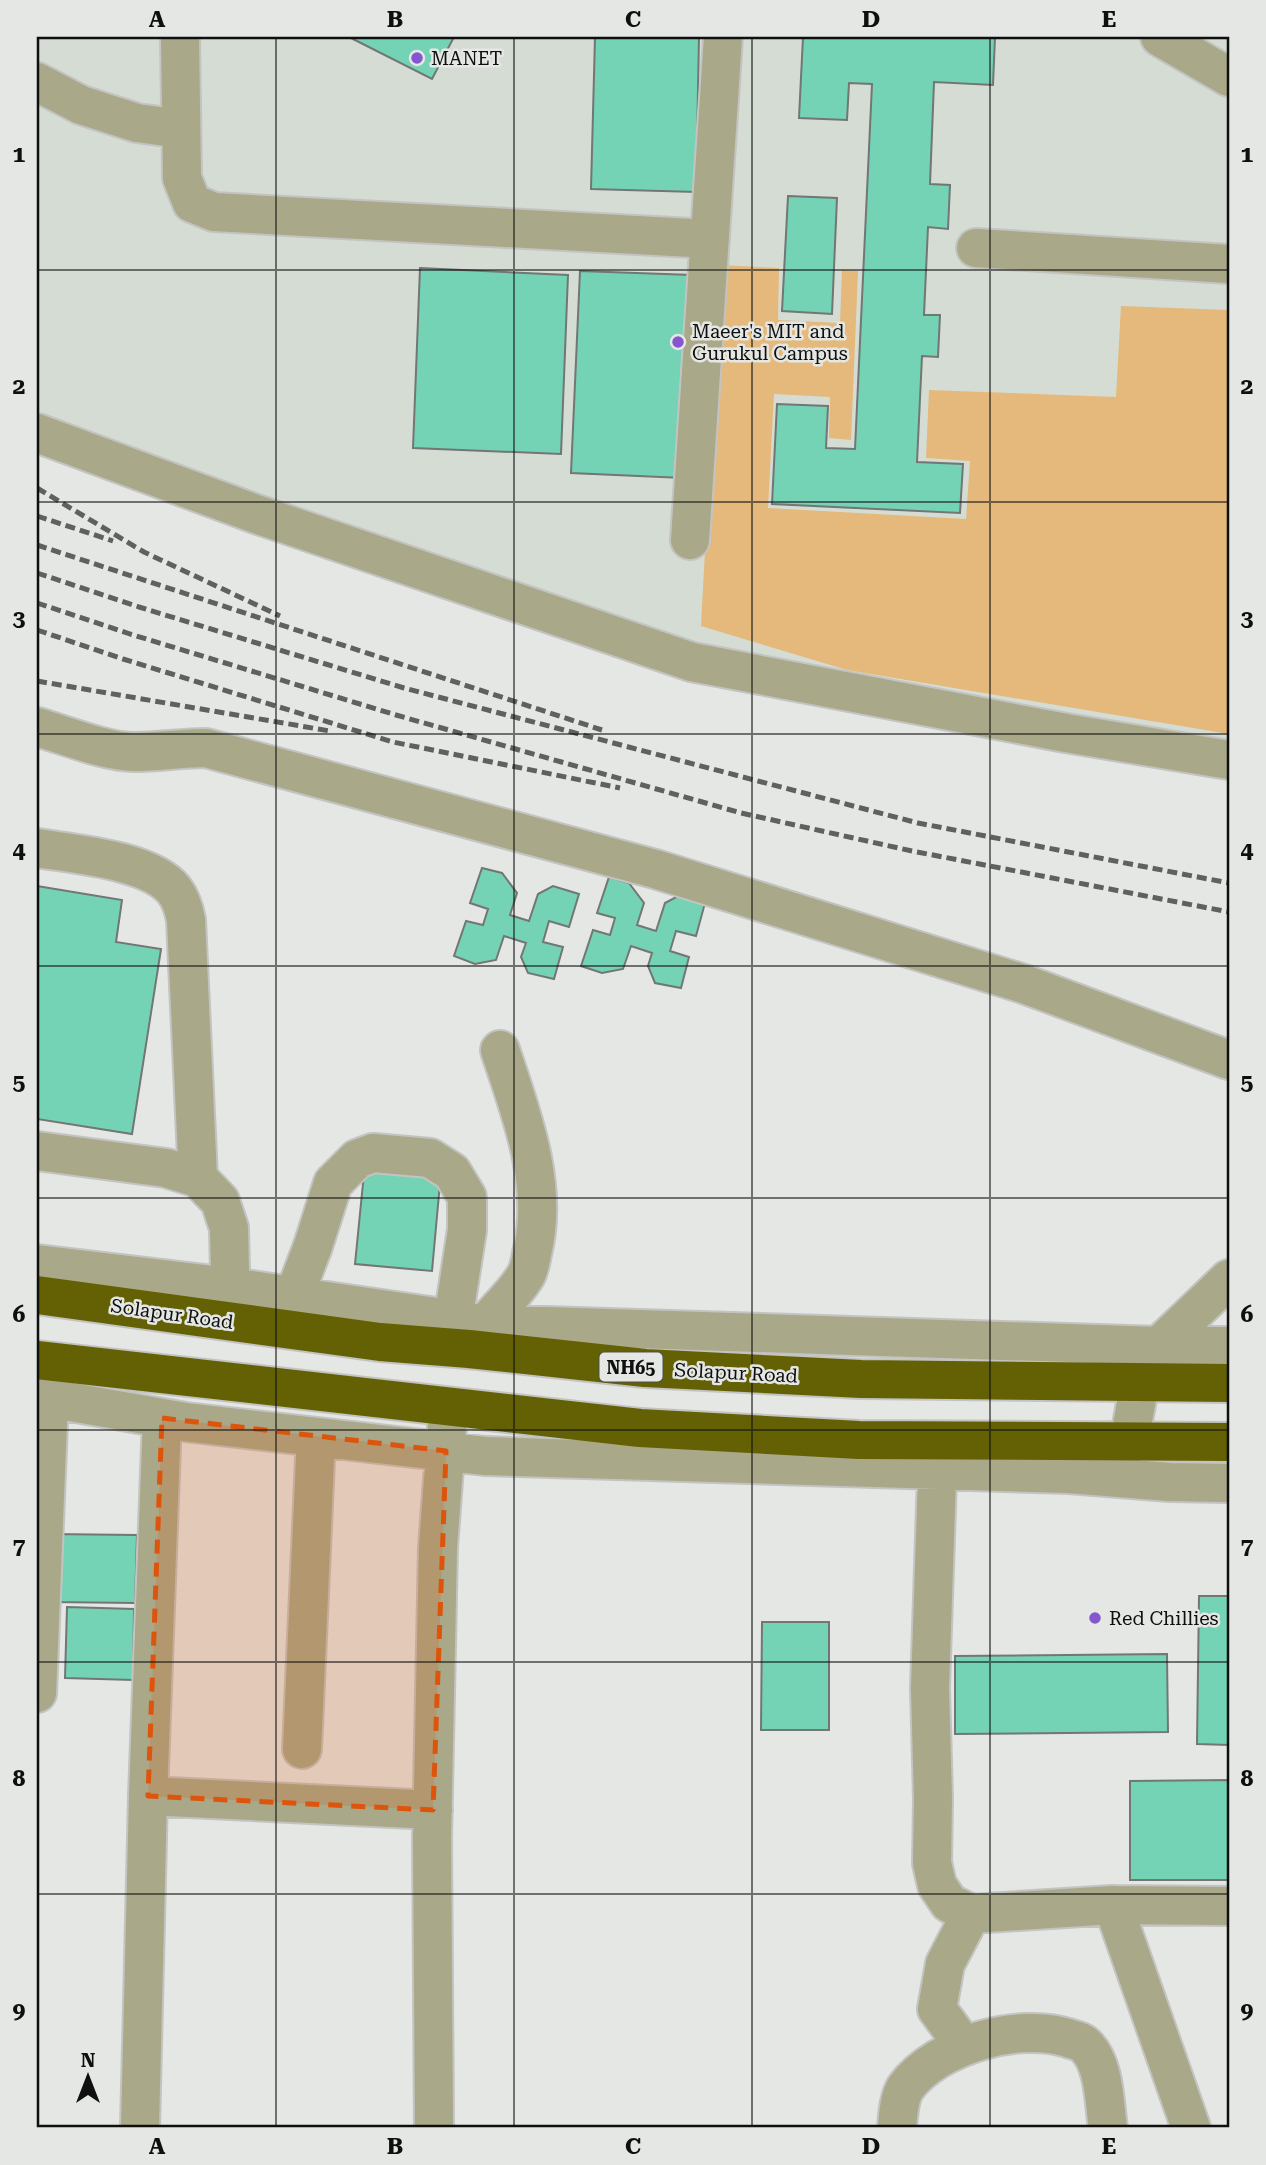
<svg xmlns="http://www.w3.org/2000/svg" width="1266" height="2165" font-family="'Roboto Serif',serif">
<style>
.built{fill:#d5dcd3}
.green{fill:#e4b97b}
.building{fill:#74d3b5;stroke:#727674;stroke-width:2}
.lines{fill:none;stroke-linecap:round;stroke-linejoin:round}
.minor-casing{stroke:#c3c4c2;stroke-width:42}
.highway-casing{stroke:#c3c4c2;stroke-width:42}
.minor{stroke:#a9a888;stroke-width:38}
.highway{stroke:#646104;stroke-width:38}
.rail{stroke:#5f605f;stroke-width:5;stroke-dasharray:10 5;stroke-linecap:butt}
.marked{fill:#dd550c;fill-opacity:0.2;stroke:#dd550c;stroke-width:5;stroke-dasharray:14 9;stroke-linejoin:round}
.grid{fill:none;stroke:#0e0f0e;stroke-width:2;stroke-opacity:0.55}
.poi-dot{fill:#8556cf;stroke:#e5e7e4;stroke-width:2.5}
.labels{text-anchor:middle;dominant-baseline:central;stroke-width:5;stroke-linejoin:round;paint-order:stroke}
.shield{fill:#e5e7e4;stroke:#4e504e;stroke-width:2}
.shield-label{font-size:18px;font-weight:bold;fill:#0e0f0e}
.poi-label{font-size:19px;fill:#0e0f0e;stroke:#e5e7e4;text-anchor:start}
.street-label{font-size:19px;fill:#0e0f0e;stroke:#e5e7e4}
.neatline{fill:none;stroke:#0e0f0e;stroke-width:2.5}
.grid-label{font-size:23px;text-anchor:middle;font-weight:bold;fill:#0e0f0e}
</style>
<rect width="100%" height="100%" fill="#e5e7e4"/>
<path class="built" d="M37,37H1229V756L692,662L256,514L37,410Z"/>
<path class="green" d="M720,265L779,268L778,320L840,323L842,270L858,271L851,440L829,438L830,397L774,394L768,508L966,519L970,461L926,458L929,390L1116,397L1121,306L1229,310V734L847,670L701,626Z"/>
<path class="building" d="M349,37H454L432,79Z
M595,37H699L696,192L591,189Z
M803,37H995L993,85L934,82L930,184L950,185L948,229L928,227L924,315H940L938,357L922,356L917,462L963,464L960,513L772,504L777,404L828,406L826,448L855,449L872,84L849,83L847,120L799,118Z
M788,196L837,198L832,314L782,311Z
M420,268L568,275L561,454L413,448Z
M580,271L692,275L683,478L571,473Z
M482,868L502,873L517,893L510,915L529,921L538,894L553,886L579,894L569,927L549,921L543,942L563,947L554,979L528,973L521,957L526,943L504,936L496,960L475,964L454,956L466,921L483,925L488,909L470,903Z
M609,877L629,883L644,903L637,925L656,931L665,903L680,895L705,903L696,936L676,931L670,951L689,957L681,988L655,983L648,966L652,953L631,946L623,969L602,973L581,966L593,930L610,935L615,918L597,913Z
M37,886L122,900L116,942L161,949L132,1134L37,1119Z
M367,1143L443,1150L432,1271L355,1264Z
M50,1534L137,1535L135,1603L49,1602Z
M1199,1596H1229V1745L1197,1744Z
M67,1607L134,1609L133,1680L65,1678Z
M762,1622H829V1730H761Z
M1167,1654L1168,1732L955,1734V1656Z
M1229,1780V1880H1130V1781Z"/>
<g class="lines">
<defs>
<path id="minor" d="M180,37L182,178L192,203L214,212L710,239
M1160,37L1229,77
M37,82L81,105L137,123L181,129
M976,248L1229,264
M37,433L256,514L692,662L1066,733L1229,760
M690,540L723,37
M37,727C65,735 106,752 134,752C158,752 182,748 206,748L655,869L1024,984L1229,1060
M37,848C74,854 150,860 174,890C181,899 184,909 186,920L198,1178
M37,1151L166,1168L198,1178L220,1201L229,1228L231,1313
M37,1264L230,1287L484,1324L1159,1346H1229
M292,1321L294,1296L313,1246L333,1183L357,1159L373,1153L430,1158L452,1172L467,1197V1230L449,1346
M475,1338C489,1315 512,1299 526,1275C530,1268 531,1257 533,1249C548,1183 521,1113 500,1050
M37,1396L185,1422L485,1456L1069,1474L1170,1482L1229,1483
M938,1446L930,1688L933,1799L932,1863L937,1885L949,1903L971,1914L1113,1905L1229,1906
M1115,1469L1129,1442L1140,1382L1159,1346L1229,1279
M37,1693L49,1398
M302,1749L316,1437
M148,1796L433,1810
M1113,1905L1191,2128
M964,2046L937,2009L945,1964L971,1914
M140,2128L148,1796L162,1418
M434,2128L432,1839L438,1547L447,1427
M897,2128C898,2116 899,2097 906,2087C937,2045 1019,2022 1068,2038C1074,2040 1082,2041 1087,2047C1105,2067 1104,2102 1108,2128"/>
<path id="highway" d="M37,1295L380,1342L469,1349L645,1368L861,1379L1229,1383
M37,1360L640,1428L859,1440L1229,1442"/>
</defs>
<use href="#minor" class="minor-casing"/>
<use href="#highway" class="highway-casing"/>
<use href="#minor" class="minor"/>
<use href="#highway" class="highway"/>
<path class="rail" d="M37,488L144,552L280,616
M37,516L113,541
M37,545L602,730
M37,573L139,607L404,688L918,823L1229,883
M37,603L130,634L396,715L741,813L912,851L1229,912
M37,630L123,659L393,742L620,788
M37,681L330,731"/>
</g>
<path class="marked" d="M162,1418L446,1451L433,1810L148,1796Z"/>
<path class="grid" d="M276,37V2128M514,37V2128M752,37V2128M990,37V2128M37,270H1229M37,502H1229M37,734H1229M37,966H1229M37,1198H1229M37,1430H1229M37,1662H1229M37,1894H1229"/>
<g class="poi-dot">
<circle cx="417" cy="58" r="7"/>
<circle cx="678" cy="342" r="7"/>
<circle cx="1095" cy="1618" r="7"/>
</g>
<g class="labels">
<rect class="shield" x="599.5" y="1352.5" width="63" height="29" rx="5"/>
<g class="shield-label">
<text x="631" y="1367">NH65</text>
</g>
<g class="poi-label">
<text x="431" y="58">MANET</text>
<text x="692" y="331">Maeer's MIT and<tspan x="692" dy="22">Gurukul Campus</tspan></text>
<text x="1109" y="1618">Red Chillies</text>
</g>
<g class="street-label">
<text transform="translate(172 1314) rotate(8)">Solapur Road</text>
<text transform="translate(736 1373) rotate(3)">Solapur Road</text>
</g>
</g>
<rect width="1266" height="2165" fill="none" stroke="#e5e7e4" stroke-width="77"/>
<g transform="translate(88 2077)" stroke="#e5e7e4" stroke-width="5" paint-order="stroke">
<path d="M0-5L12 26L0 18L-12 26Z" fill="#0e0f0e"/>
<text y="-10" font-size="19" font-weight="bold" text-anchor="middle" fill="#0e0f0e">N</text>
</g>
<rect x="38" y="38" width="1190" height="2088" class="neatline"/>
<g class="grid-label">
<text x="157" y="27">A</text>
<text x="395" y="27">B</text>
<text x="633" y="27">C</text>
<text x="871" y="27">D</text>
<text x="1109" y="27">E</text>
<text x="19" y="162">1</text>
<text x="1247" y="162">1</text>
<text x="19" y="394">2</text>
<text x="1247" y="394">2</text>
<text x="19" y="626">3</text>
<text x="1247" y="626">3</text>
<text x="19" y="858">4</text>
<text x="1247" y="858">4</text>
<text x="19" y="1090">5</text>
<text x="1247" y="1090">5</text>
<text x="19" y="1322">6</text>
<text x="1247" y="1322">6</text>
<text x="19" y="1554">7</text>
<text x="1247" y="1554">7</text>
<text x="19" y="1786">8</text>
<text x="1247" y="1786">8</text>
<text x="19" y="2018">9</text>
<text x="1247" y="2018">9</text>
<text x="157" y="2154">A</text>
<text x="395" y="2154">B</text>
<text x="633" y="2154">C</text>
<text x="871" y="2154">D</text>
<text x="1109" y="2154">E</text>
</g>
</svg>
